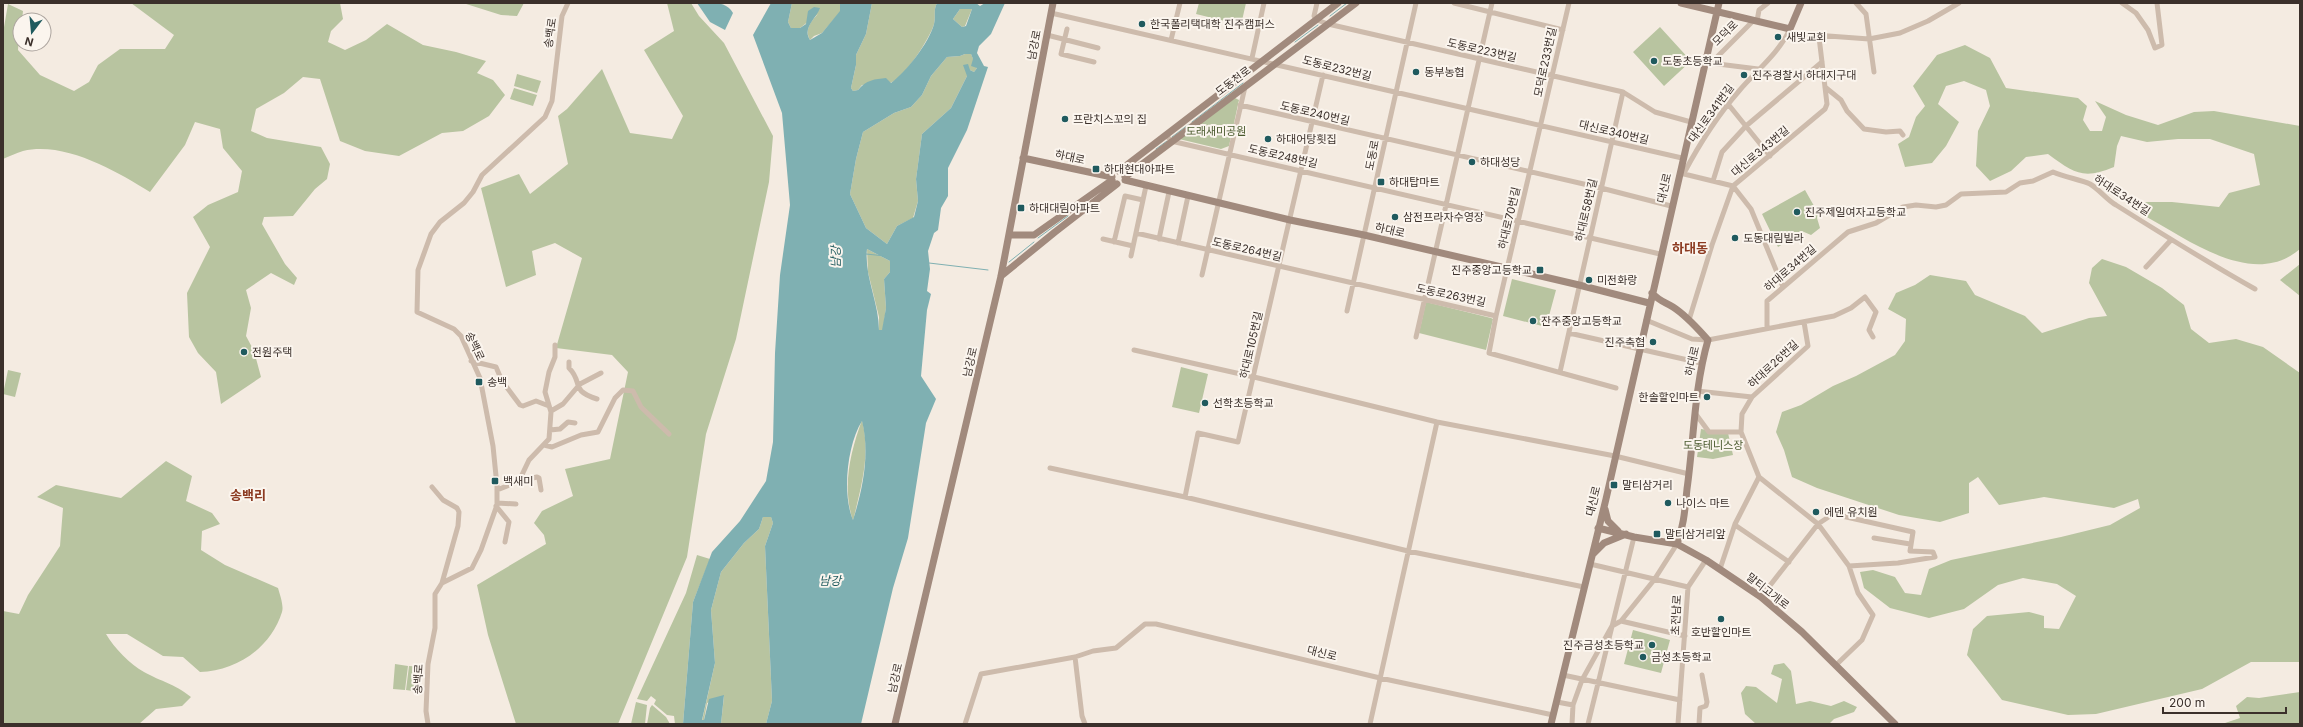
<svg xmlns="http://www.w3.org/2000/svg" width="2303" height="727" font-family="Inter,'Noto Sans KR',sans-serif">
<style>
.green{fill:#b8c4a0}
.water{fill:#7fb0b2;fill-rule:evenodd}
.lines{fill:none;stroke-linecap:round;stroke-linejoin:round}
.stream{stroke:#7fb0b2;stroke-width:1}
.street{stroke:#cdbbac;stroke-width:5}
.secondary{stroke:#a18a7d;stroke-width:7}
.poi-dot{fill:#1f5a5e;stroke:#fbf5ee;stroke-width:1.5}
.labels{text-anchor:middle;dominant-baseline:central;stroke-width:4;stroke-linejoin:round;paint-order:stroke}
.poi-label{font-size:11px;fill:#3b302b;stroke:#fbf5ee;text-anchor:start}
.street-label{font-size:11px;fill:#3b302b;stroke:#fbf5ee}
.park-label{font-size:11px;fill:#4a5a2e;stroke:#fbf5ee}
.water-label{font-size:12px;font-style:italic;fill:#1f5a5e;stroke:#fbf5ee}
.quarter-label{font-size:13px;font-weight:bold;fill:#8c3b22;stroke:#fbf5ee}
</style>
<rect width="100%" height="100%" fill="#f4ebe1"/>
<path class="green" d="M131,3H340L343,19L331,31L328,42L345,50L366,40L387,24L423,45L456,52L486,61L477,73L493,80L505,95L489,116L463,131L442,133L399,156L365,151L340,141L320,79L303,77L284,93L256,109L251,131L267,138L321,147L330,164L327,179L315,189L293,216L264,217L262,224L285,264L297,278L294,285L271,273L246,290L251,308L246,336L254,351L261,377L221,404L216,372L198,353L189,337L187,293L210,247L193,217L208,205L238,192L242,171L223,148L220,129L195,122L185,145L150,192C116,171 65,141 23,151C16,153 10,156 3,159V33L8,4L23,11L22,20H20L18,50L40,75L74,91L89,82L98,65L120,49H165L174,35Z
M463,3H524L517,16L501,15Z
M667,3H691L699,16L724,43L773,136L769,182L736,339L706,434L687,557L618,724H516L488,635L477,585L546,544L544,535L534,523L542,511L573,496L565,469L610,459L628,372L612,355L556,348L582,258L555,243L532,251L536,275L506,287L481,188L519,174L530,194L568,164L558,116L567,109L602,69L630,133L672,139L683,116L644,50L674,31Z
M792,3H840L841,11L822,33L814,36L810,40C804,30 811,21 818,14L800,28H791L788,22Z
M872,3H937C933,11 936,16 934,24C930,38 904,79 890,83C883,86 871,84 862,85L858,90L853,91L851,88L856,65V55L866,34Z
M1199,3H1246L1241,25L1196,14Z
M960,9H972L965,26L962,27L953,19Z
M1660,27L1691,61L1664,86L1633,52Z
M1965,45L1990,58L2006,88L2078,98L2087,106L2083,120L2090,131H2102L2106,117L2095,101L2126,115L2158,125L2194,112L2214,111L2300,126V249C2253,289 2189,240 2145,216L2140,202H2172L2219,207L2229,193L2260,185L2254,154L2210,139H2178L2147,142L2121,136L2117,146L2114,167C2083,180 2074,173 2048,154L2026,157L2011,171L1990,181L1976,166L1978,131L1990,106L1986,90L1964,81L1946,86L1938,104L1959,122L1946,146L1932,163L1905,167L1898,144L1909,137L1916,117L1925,106L1913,86L1937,55Z
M965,54H971L977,68L974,72L970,70L951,108L922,134L916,179L918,201L913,218L897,226L887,244L866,228L850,194L856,159L863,132L894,113L911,107L922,95L931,76L947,57L960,56Z
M517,74L541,81L537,93L514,86Z
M514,88L537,95L533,106L510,99Z
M1235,98L1239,100L1229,146L1221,149L1179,139Z
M1805,190L1818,213L1817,218L1820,228L1811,235L1804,232L1778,247L1762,214Z
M867,249L890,261V272L884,279L886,308L883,330L879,331V317L868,272Z
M2102,259L2126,267L2162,288L2184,305L2191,329L2209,343L2236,339L2263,347L2300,373V662H2251L2202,689L2096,714L2068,715L2002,700L1967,655L1973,629L1987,616L2029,612L2044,616V628L2059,629L2076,596L2057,584L2023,578L1998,585L1964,609L1929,618L1890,608L1864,588L1860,572L1873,570L1895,577L1905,593L1921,595L1929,569L1951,560L2061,537L2110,525L2140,508L2138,499L2114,508L2044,497L1999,505L1978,477L1969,483V513L1940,522L1899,515L1817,488L1792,477L1784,450L1776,432L1782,412L1801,405L1833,386L1856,376L1895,355L1905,341L1906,319L1888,309L1896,293L1915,285L1930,275L1966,281L1975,295L2025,316L2042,333L2089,318L2107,316L2089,283L2092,268Z
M2300,264V296L2280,280Z
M1512,279L1556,290L1546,327L1503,316Z
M1426,302L1491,318L1493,319L1486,350L1419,333Z
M1181,367L1208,374L1199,413L1172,407Z
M8,370L21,373L15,397L3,394Z
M862,420C871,455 861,487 853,521C842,487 850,453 862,420Z
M1701,429L1728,433L1733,455L1713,459L1697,457Z
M166,461L192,476L186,501L212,513L220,524L202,531L201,550L225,565L278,588C280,595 284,606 282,612C271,648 236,671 200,672L183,657L163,656L127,634H106C114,648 130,664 144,672C162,682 173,683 191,697L182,706L156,709L139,724H3V611L19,614L28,595L60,546L63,508L37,497L56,485L121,498Z
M763,517H771L773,523L765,546L772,701L766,724H721L724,696L707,703L704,720L702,721L715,663L711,610L721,572L744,543L759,529Z
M697,555L710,559L693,602L683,724H675L674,716L667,715L654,704L656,700L651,696L647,701L637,699L686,593Z
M1633,630L1670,640L1661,673L1624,664Z
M1784,663L1791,671L1796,704L1810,701L1831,706L1844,701L1857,707L1854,712L1834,719L1829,724H1756L1745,714L1741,693L1746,686L1756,687L1777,703L1782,679L1771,674L1774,665Z
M395,664L408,666L405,690L393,689Z
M409,666L422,667L419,692L406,690Z
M2300,692V724H2222L2240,718L2236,706L2247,697L2259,698Z
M636,702L647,705L645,724H631Z
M652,705L666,717L670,724H647L650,708Z"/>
<path class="water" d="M697,3C710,3 726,0 733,13L725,30L710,22Z
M771,3H792L788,22L791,28H800L806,24L808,11L814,7L820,8C816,19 802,28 810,40L822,33L840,11V3H872L866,34L856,55V65L851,88L853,91L858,90C866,80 875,79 886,78L891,83C906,72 929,43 934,24C936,16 933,11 937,3H976L980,6L985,3H1005L991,34L979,46L977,53L984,66L988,67L967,130L948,168V196L941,208L938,230L934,233L928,251L930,269L927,291L931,294L927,310L921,376L936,399L926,423L908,538L893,588L861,724H766L772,701L765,546L773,523L771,517H763L759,529L744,543L721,572L711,610L715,663L702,720H704L709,699L724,695L721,724H683L693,602L712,552L740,521L766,481L773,442L775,353L780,275L790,205L782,113L753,35ZM960,9H972L966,26L962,27L953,19ZM965,54H971L973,59L971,66L977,68L974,72L970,70L968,64L963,65L967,76L951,108L922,134L916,179L918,201L914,217L897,226L887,244L866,228L850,194L856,159L863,132L894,113L911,107L922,95L931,76L947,57L960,56ZM867,249L890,261V272L884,279L886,308L882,330H879C879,303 864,276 867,249ZM862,421C870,453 863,489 853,520C842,494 847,445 862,421Z"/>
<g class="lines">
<path class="stream" d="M1330,16L1347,3
M1295,42L1318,25
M1192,122L1243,83
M1172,137L1188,125
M1156,149L1167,141
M1038,238L1068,216
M866,254L885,256
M1009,262L1034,242
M929,263L988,270"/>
<path class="street" d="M1317,3L1314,16L1317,20L1328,24L1623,92L1655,112L1691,122
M1454,3L1563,30
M1856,3L1866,14L1874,72
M2122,3L2136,13L2148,30L2155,48L2162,45L2157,3
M1051,13L1682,158
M1757,21L1759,10L1768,3
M1067,29L1061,54L1094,62
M1788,33L1869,39L1900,33L1928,21L1959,3
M1047,35L1098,48
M1171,40L1180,3
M1252,58L1264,3
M1710,63L1758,69
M1711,63L1754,20
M1825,87L1841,100L1847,111L1864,129L1886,132L1900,131L1903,135
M1728,104L1770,156
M1240,105L1601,188L1671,206
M1166,135L1171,141L1660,254
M1680,173L1733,186
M1684,173C1700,143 1717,116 1739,91C1756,71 1779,53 1790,29
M1713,181L1722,152L1746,126L1822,62
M1733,186L1751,209L1783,287
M1136,233L1496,316L1569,3
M1103,239L1133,246
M1159,239L1169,192
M1114,242L1125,196L1143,200
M1178,243L1188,196
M1131,256L1146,186
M2146,267L2171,240
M1202,275L1245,87
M1347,311L1416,3
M1496,316L1489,353L1616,388
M1646,320L1692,339L1708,340L1834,316L1851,308L1865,297L1876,312L1869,330L1873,337
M1689,320L1712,245L1733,186L1825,109L1827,104L1819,37
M1767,328V301L1848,232L1876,223L1903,207L1916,205L1936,207L1946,205L1961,194L2006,192L2020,183L2033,181L2053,172C2064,177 2082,180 2090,184C2100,190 2107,200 2116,205C2162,234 2207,262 2255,289
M1569,333L1701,363
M1416,337L1492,3
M1134,350L1254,377L1437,422L1615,456L1689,474
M471,361L496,367L502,381L520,405L523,406L536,401L549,406
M569,362V368C584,383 569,390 597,399
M1560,372L1623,92
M1697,391L1752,397L1742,414L1741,432L1759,477L1818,524L1833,514L1913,532L1910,551L1933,552L1935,557L1898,563L1849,566
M1752,397L1808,346L1804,322
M551,411L563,404L580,384L601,373
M1695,413L1709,432H1741
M550,430L560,429L568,422L575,423
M544,445L552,447L581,435L598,432L615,398L623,390L633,391L641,407L669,434
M1050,468L1185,497L1408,551L1584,587
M519,481L537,477L539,478L541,490
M432,487L443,500L457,508L459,512L458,526L442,583
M497,490L519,481L529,460L549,439L551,412L545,392L549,372L555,357V345
M1185,497L1198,433L1238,442L1323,75
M497,503L516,504
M496,506L509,522L505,542
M1735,525L1789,562
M1874,538L1910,544
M1590,564L1688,587
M1720,569L1735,524L1759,477
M1761,597L1818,524L1849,566L1858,593L1873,615L1862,640L1836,665
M1621,621L1685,636
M1075,657L1082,716L1085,724
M1563,675L1680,700
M1557,702L1573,705
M428,724L426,711L428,664L435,628V594L442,583L472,568L481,550L497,505V486L493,446L480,378L461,336L454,329L417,312L418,270L431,234L440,222L464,203L473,192L482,175L545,117L552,101L562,16L568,3
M965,724L981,674L1075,657L1093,651L1116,648L1145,624H1156L1380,678L1553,715
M1370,724L1437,422
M1572,724L1573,705L1582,680L1612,626L1621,621L1654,580L1677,544
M1588,724L1634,537
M1678,724L1688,587L1706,560
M1699,724L1700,708L1706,706L1707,702L1702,675"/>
<path class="secondary" d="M1681,3L1790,29L1801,3
M1023,158L1112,177
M1119,171L1338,3
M1125,177L1356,3
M1125,180L1290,220L1364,235L1579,285L1649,303
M1009,235H1034L1112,180
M1001,276L1055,232L1117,184
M1652,293C1659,301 1665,302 1673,307C1687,316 1698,329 1708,340C1694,389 1694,439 1687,489C1685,508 1684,526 1677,544
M1605,509L1608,521L1618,531
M1598,528L1634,537L1677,544L1706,560L1761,597L1802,632L1895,724
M1593,554L1604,543L1626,534
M895,724L1001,276L1053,3
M1551,724L1606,499L1719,3"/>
</g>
<g class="poi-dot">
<circle cx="1142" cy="24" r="4"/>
<circle cx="1778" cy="37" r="4"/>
<circle cx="1654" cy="61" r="4"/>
<circle cx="1416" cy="72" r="4"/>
<circle cx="1744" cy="75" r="4"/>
<circle cx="1065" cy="119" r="4"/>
<circle cx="1268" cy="139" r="4"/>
<circle cx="1472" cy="162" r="4"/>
<rect x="1092" y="165" width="8" height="8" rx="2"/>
<rect x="1377" y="178" width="8" height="8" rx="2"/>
<rect x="1017" y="204" width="8" height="8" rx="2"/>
<circle cx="1797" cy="212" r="4"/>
<circle cx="1395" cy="217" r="4"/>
<circle cx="1735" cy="238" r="4"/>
<rect x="1536" y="266" width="8" height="8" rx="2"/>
<circle cx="1589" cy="280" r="4"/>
<circle cx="1533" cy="321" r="4"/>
<circle cx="1653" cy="342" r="4"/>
<circle cx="244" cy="352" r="4"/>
<rect x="475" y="378" width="8" height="8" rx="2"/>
<circle cx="1707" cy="397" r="4"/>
<circle cx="1205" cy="403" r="4"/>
<rect x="491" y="477" width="8" height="8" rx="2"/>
<rect x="1610" y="481" width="8" height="8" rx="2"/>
<circle cx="1668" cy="503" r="4"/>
<circle cx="1816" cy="512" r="4"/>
<rect x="1653" y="530" width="8" height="8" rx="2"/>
<circle cx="1721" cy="619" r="4"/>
<circle cx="1652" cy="645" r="4"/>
<circle cx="1643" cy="657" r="4"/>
</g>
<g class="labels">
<g class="poi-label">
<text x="1150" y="24">한국폴리택대학 진주캠퍼스</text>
<text x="1786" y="37">새빛교회</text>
<text x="1662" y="61">도동초등학교</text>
<text x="1424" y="72">동부농협</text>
<text x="1752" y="75">진주경찰서 하대지구대</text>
<text x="1073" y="119">프란치스꼬의 집</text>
<text x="1276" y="139">하대어탕횟집</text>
<text x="1480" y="162">하대성당</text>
<text x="1104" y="169">하대현대아파트</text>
<text x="1389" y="182">하대탑마트</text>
<text x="1029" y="208">하대대림아파트</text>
<text x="1805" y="212">진주제일여자고등학교</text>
<text x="1403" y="217">삼전프라자수영장</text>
<text x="1743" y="238">도동대림빌라</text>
<text x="1532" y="270" text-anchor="end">진주중앙고등학교</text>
<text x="1597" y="280">미전화랑</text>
<text x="1541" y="321">잔주중앙고등학교</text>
<text x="1645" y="342" text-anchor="end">진주축협</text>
<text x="252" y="352">전원주택</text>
<text x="487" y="382">송백</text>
<text x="1699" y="397" text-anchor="end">한솔할인마트</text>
<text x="1213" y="403">선학초등학교</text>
<text x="503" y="481">백새미</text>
<text x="1622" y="485">말티삼거리</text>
<text x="1676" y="503">나이스 마트</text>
<text x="1824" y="512">에덴 유치원</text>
<text x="1665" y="534">말티삼거리앞</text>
<text x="1721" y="632" text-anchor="middle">호반할인마트</text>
<text x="1644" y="645" text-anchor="end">진주금성초등학교</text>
<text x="1651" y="657">금성초등학교</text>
</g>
<g class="street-label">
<text transform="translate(550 33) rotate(-82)">송백로</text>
<text transform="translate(1725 33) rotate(-45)">모덕로</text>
<text transform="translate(1034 45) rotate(-79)">남강로</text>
<text transform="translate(1482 50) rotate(13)">도동로223번길</text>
<text transform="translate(1545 62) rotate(-78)">모덕로233번길</text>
<text transform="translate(1337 68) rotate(14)">도동로232번길</text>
<text transform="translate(1233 81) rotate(-37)">도동천로</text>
<text transform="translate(1315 113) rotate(13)">도동로240번길</text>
<text transform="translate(1711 113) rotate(-54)">대신로341번길</text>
<text transform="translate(1614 132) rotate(13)">대신로340번길</text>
<text transform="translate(1760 151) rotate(-40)">대신로343번길</text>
<text transform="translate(1372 155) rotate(-79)">도동로</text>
<text transform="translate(1283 156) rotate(13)">도동로248번길</text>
<text transform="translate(1070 157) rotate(12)">하대로</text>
<text transform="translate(1664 188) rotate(-77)">대신로</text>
<text transform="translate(2122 195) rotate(33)">하대로34번길</text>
<text transform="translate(1586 210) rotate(-77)">하대로58번길</text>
<text transform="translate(1509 218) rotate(-77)">하대로70번길</text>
<text transform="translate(1390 230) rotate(13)">하대로</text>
<text transform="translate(1247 249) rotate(13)">도동로264번길</text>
<text transform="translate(1790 268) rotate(-41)">하대로34번길</text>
<text transform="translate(1451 295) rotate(12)">도동로263번길</text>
<text transform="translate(1251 345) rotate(-77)">하대로105번길</text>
<text transform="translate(475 346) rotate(65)">송백로</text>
<text transform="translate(1692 361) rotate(-77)">하대로</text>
<text transform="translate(970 362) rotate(-77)">남강로</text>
<text transform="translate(1773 364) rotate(-43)">하대로26번길</text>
<text transform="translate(1593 501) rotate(-76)">대신로</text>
<text transform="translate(1768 591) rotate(38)">말티고개로</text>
<text transform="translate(1676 615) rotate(-87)">초전남로</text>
<text transform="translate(1322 653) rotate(14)">대신로</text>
<text transform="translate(895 678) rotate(-77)">남강로</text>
<text transform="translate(418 679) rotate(-87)">송백로</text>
</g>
<g class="park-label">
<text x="1216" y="131">도래새미공원</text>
<text x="1713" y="445">도동테니스장</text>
</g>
<g class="water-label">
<text transform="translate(835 257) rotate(-90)">남강</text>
<text x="830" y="580">남강</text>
</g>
<g class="quarter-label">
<text x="1690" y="248">하대동</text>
<text x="248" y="495">송백리</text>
</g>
</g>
<rect width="2303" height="727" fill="none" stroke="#3b302b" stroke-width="8"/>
<g transform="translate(32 32) rotate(196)"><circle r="19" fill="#fbf5ee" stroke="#aea6a0"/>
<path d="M0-3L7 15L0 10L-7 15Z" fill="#1f5a5e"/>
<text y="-6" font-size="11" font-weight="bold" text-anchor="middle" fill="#3b302b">N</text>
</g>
<path d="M2163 707v6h123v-6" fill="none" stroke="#3b302b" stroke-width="2"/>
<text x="2169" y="707" font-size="12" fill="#3b302b" stroke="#fbf5ee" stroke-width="3" paint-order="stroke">200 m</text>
</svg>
